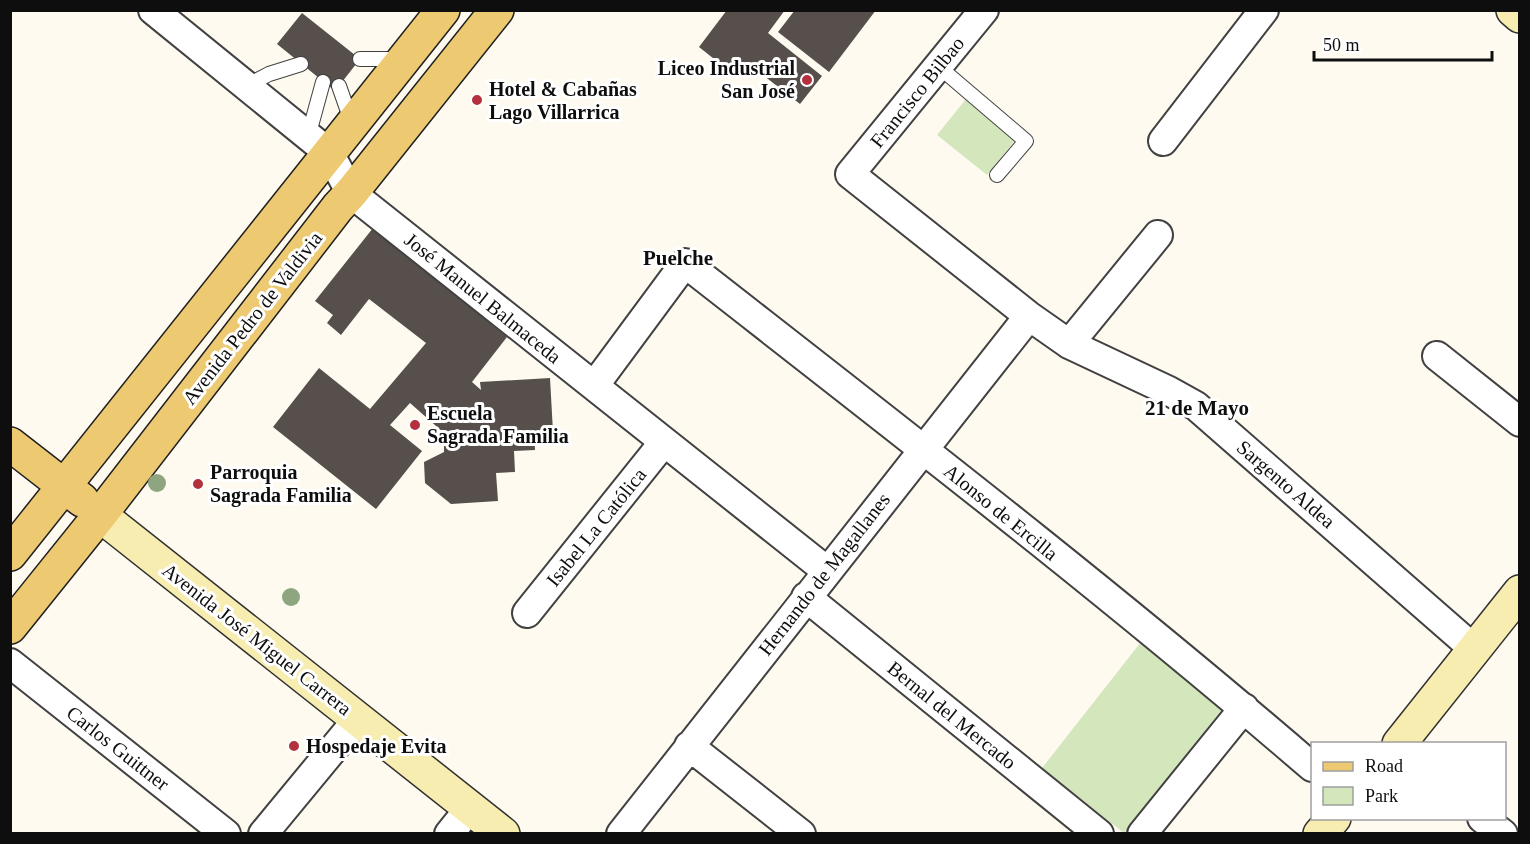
<svg xmlns="http://www.w3.org/2000/svg" width="1530" height="844" font-family="'Times New Roman',serif">
<style>
.green{fill:#d4e6bc}
.building{fill:#564f4b}
.lines{fill:none;stroke-linecap:round;stroke-linejoin:round}
.lane-casing{stroke:#414141;stroke-width:16}
.street-casing{stroke:#414141;stroke-width:32}
.secondary-casing{stroke:#303030;stroke-width:36}
.primary-casing{stroke:#1f1f1f;stroke-width:36}
.lane{stroke:#fff;stroke-width:14}
.street{stroke:#fff;stroke-width:28}
.secondary{stroke:#f8edb1;stroke-width:33}
.primary{stroke:#edc971;stroke-width:33}
.tree{fill:#8ea580}
.poi-dot{fill:#b3313d;stroke:#fff;stroke-width:2}
.labels{text-anchor:middle;dominant-baseline:central;stroke-width:6;stroke-linejoin:round;paint-order:stroke}
.poi-label{font-size:20px;font-weight:bold;fill:#0e0e0e;stroke:#fff;text-anchor:start}
.street-label{font-size:20px;fill:#0e0e0e;stroke:#fff}
.neighbourhood-label{font-size:21px;font-weight:bold;fill:#0e0e0e;stroke:#fff}
</style>
<rect width="100%" height="100%" fill="#fefaf0"/>
<path class="green" d="M966,99L1016,139L987,175L937,135Z
M1141,642L1223,708L1124,833L1042,768Z"/>
<path class="building" d="M727,10H785L768,33L822,76L800,104L749,64L738,78L699,47Z
M795,10H876L829,72L778,32Z
M302,13L360,59L335,91L277,44Z
M373,228L507,337L472,382L481,390L480,382L550,378L553,432L534,433L535,450L514,451L515,472L496,473L498,501L451,504L425,483L424,462L444,452V433L410,403L390,425L422,451L376,509L273,427L319,368L370,409L426,343L369,299L341,335L327,323L333,315L315,301Z"/>
<g class="lines">
<defs>
<path id="lane" d="M360,59H400
M938,66L1026,141L997,175
M246,86L269,74L301,64
M339,86L352,123
M308,137L323,82"/>
<path id="street" d="M153,10L329,153L351,193L827,571
M984,10L850,174L1029,316L1069,344L1169,391L1196,406L1474,649
M1163,141L1264,10
M1069,344L1158,235
M1437,356L1520,422
M594,386L685,263C896,428 1109,592 1312,767
M806,597L1099,834
M527,613L664,442
M10,663L226,834
M689,746L801,834
M1482,818L1503,834
M263,834L358,719
M449,834L470,808
M621,834L1029,316
M1142,834L1244,708"/>
<path id="secondary" d="M1513,10L1520,16
M100,515L503,834
M1399,744L1520,592
M1320,834L1334,818"/>
<path id="primary" d="M10,444L82,500
M10,554L443,10
M10,627L100,515L338,207L351,193L497,10"/>
</defs>
<use href="#lane" class="lane-casing"/>
<use href="#street" class="street-casing"/>
<use href="#secondary" class="secondary-casing"/>
<use href="#primary" class="primary-casing"/>
<use href="#lane" class="lane"/>
<use href="#street" class="street"/>
<use href="#secondary" class="secondary"/>
<use href="#primary" class="primary"/>
</g>
<g class="tree">
<circle cx="157" cy="483" r="9"/>
<circle cx="291" cy="597" r="9"/>
</g>
<g class="poi-dot">
<circle cx="807" cy="80" r="6"/>
<circle cx="477" cy="100" r="6"/>
<circle cx="415" cy="425" r="6"/>
<circle cx="198" cy="484" r="6"/>
<circle cx="294" cy="746" r="6"/>
</g>
<g class="labels">
<g class="poi-label">
<text x="795" y="68" text-anchor="end">Liceo Industrial<tspan x="795" dy="23">San José</tspan></text>
<text x="489" y="89">Hotel &amp; Cabañas<tspan x="489" dy="23">Lago Villarrica</tspan></text>
<text x="427" y="413">Escuela<tspan x="427" dy="23">Sagrada Familia</tspan></text>
<text x="210" y="472">Parroquia<tspan x="210" dy="23">Sagrada Familia</tspan></text>
<text x="306" y="746">Hospedaje Evita</text>
</g>
<g class="street-label">
<text transform="translate(917 92) rotate(-51)">Francisco Bilbao</text>
<text transform="translate(483 298) rotate(39)">José Manuel Balmaceda</text>
<text transform="translate(252 318) rotate(-52)">Avenida Pedro de Valdivia</text>
<text transform="translate(1286 484) rotate(41)">Sargento Aldea</text>
<text transform="translate(1001 512) rotate(39)">Alonso de Ercilla</text>
<text transform="translate(596 527) rotate(-51)">Isabel La Católica</text>
<text transform="translate(824 574) rotate(-52)">Hernando de Magallanes</text>
<text transform="translate(257 639) rotate(38)">Avenida José Miguel Carrera</text>
<text transform="translate(952 715) rotate(39)">Bernal del Mercado</text>
<text transform="translate(118 748) rotate(38)">Carlos Guittner</text>
</g>
<g class="neighbourhood-label">
<text x="678" y="258">Puelche</text>
<text x="1197" y="408">21 de Mayo</text>
</g>
</g>
<rect width="1530" height="844" fill="none" stroke="#0e0e0e" stroke-width="24"/>
<rect x="1311" y="742" width="195" height="78" fill="#ffffff" stroke="#9f9f9f" stroke-width="1.5"/>
<rect x="1323" y="762" width="30" height="9" fill="#edc971" stroke="#9f9f9f" stroke-width="1.5"/>
<text x="1365" y="772" font-size="18" fill="#0e0e0e">Road</text>
<rect x="1323" y="787" width="30" height="18" fill="#d4e6bc" stroke="#9f9f9f" stroke-width="1.5"/>
<text x="1365" y="802" font-size="18" fill="#0e0e0e">Park</text>
<path d="M1314 51v9h178v-9" fill="none" stroke="#0e0e0e" stroke-width="3"/>
<text x="1323" y="51" font-size="18" fill="#0e0e0e" stroke="#ffffff" stroke-width="4.5" paint-order="stroke">50 m</text>
</svg>
